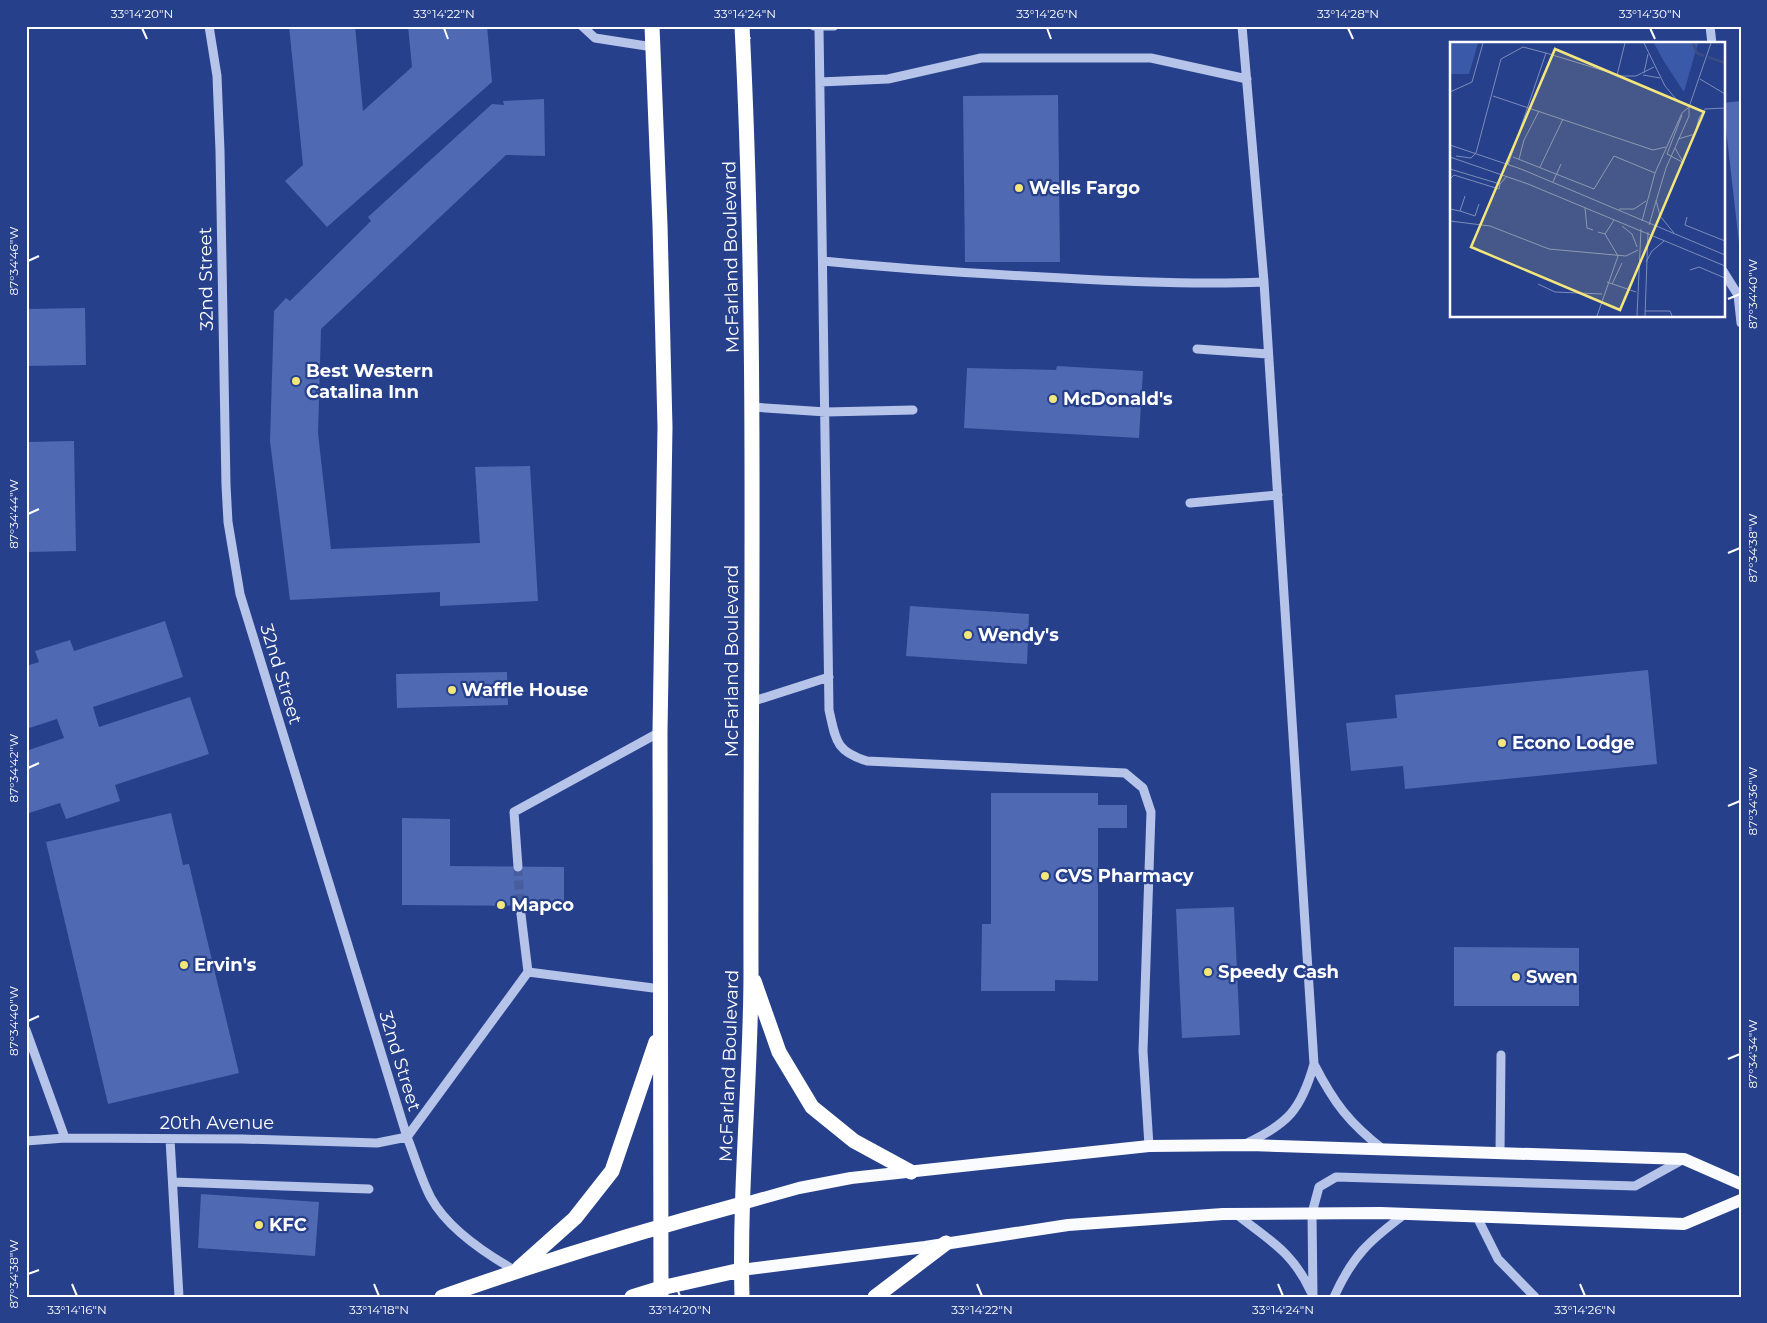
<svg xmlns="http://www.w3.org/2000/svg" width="1767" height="1323" font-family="Montserrat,sans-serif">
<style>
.building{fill:#5069b3}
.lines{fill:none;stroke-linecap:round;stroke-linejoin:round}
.minor-tunnel{stroke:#475d9d;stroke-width:9;stroke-dasharray:9 4.5;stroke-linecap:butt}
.minor{stroke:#b6c4ea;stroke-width:9}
.major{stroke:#fafbfe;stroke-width:12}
.highway{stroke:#fff;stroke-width:15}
.ticks{fill:none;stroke:#fff;stroke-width:2}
.poi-dot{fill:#f3e67b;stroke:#27408c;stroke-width:2}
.labels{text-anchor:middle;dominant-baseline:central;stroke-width:4.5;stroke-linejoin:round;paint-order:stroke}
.poi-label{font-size:18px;font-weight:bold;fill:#fff;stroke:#27408c;text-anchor:start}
.street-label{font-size:18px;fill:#fff;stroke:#27408c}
.inset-river{fill:none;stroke:#3a4c84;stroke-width:2.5}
.inset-road{fill:none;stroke:#7d8cba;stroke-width:1}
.view{fill:#f3e67b;fill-opacity:0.15;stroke:#f3e67b;stroke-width:2.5}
.inset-edge{fill:none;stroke:#fff;stroke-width:2.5}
.neatline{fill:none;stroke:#fff;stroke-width:2}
.ticks-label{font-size:12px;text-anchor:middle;fill:#fff}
</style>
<rect width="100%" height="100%" fill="#27408c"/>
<path class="building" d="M289,26H355L363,111L412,67L408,26H487L492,82L327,227L285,181L303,165Z
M1058,95L1060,262H965L963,96Z
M544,99L545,156L506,155L321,329L318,433L331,549L480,543L475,467L530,466L538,601L440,606V592L290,600L270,441L274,311L286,298L290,301L371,221L368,217L492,104L504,105L503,101Z
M1741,101V243H1739L1723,103Z
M85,308L86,365L26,366V309Z
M1057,366L1143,371L1139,438L964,428L967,368L1056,370Z
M74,441L76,551L26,552V442Z
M910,606L1029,614L1027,664L906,656Z
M165,621L183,677L93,707L99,727L190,697L209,754L115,785L120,801L66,819L60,803L26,814V751L64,738L57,719L26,729V666L39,662L35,651L70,640L74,651Z
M1648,670L1657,764L1405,789L1403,766L1351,771L1346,723L1397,718L1395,695Z
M507,672L508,705L397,708L396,674Z
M991,793H1098V805H1127V828H1098V981L1055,980V991H981L982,924H991Z
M171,813L183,865L189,864L239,1073L108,1104L46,842Z
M402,818L450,819V866L564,867V906L402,905Z
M1234,907L1240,1035L1182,1038L1176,909Z
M1454,947L1579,948V1006H1454Z
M201,1194L319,1202L315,1256L198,1248Z"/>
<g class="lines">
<path class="minor-tunnel" d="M518,867L520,906"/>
<path class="minor" d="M209,26L217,76L220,151L226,485L228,522L240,594L407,1137C415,1157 421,1179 431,1198C448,1229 486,1254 516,1271
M582,26L595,38L653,47
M814,26H834
M1242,26L1264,282L1314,1064C1301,1110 1288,1124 1245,1144
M1710,26L1712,44
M819,27L829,710C836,740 835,751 867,761L1125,773L1143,788L1151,812L1143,1051L1149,1146
M820,82L888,79L981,58H1151L1247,79
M823,261C903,269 982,274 1063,278C1130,282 1197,285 1264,282
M1723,271L1738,295L1741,323
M1197,349L1268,354
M752,407L826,412L913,410
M1190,503L1278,495
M751,702L829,677
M518,867L514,812L660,732
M528,972L661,989
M26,1030L65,1138
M1314,1064C1334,1103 1349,1123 1384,1150
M407,1137L528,972L520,906
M170,1139L179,1297
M26,1141L65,1138L242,1139L377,1143L407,1137
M1500,1153L1501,1055
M173,1182L369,1189
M1236,1214C1269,1240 1293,1252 1311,1292
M1477,1217L1498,1259L1535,1297
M1313,1297L1312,1213L1319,1187L1336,1177L1635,1186L1682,1160
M1334,1297C1353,1255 1369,1241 1405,1214"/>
<path class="major" d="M742,1204L799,1188L851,1178L1149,1146L1250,1145L1684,1159L1741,1184
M741,1270L925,1247L1068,1225L1223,1214L1381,1213L1684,1224L1741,1200"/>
<path class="highway" d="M652,26L660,225L665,427L660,732L661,1297
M754,981L779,1052L812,1107L854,1141L911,1172
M519,1268L575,1218L612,1171L656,1042
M442,1297C541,1262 641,1231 742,1204
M632,1297L661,1288L741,1270
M742,1297C739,1188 751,1080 751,971C750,656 758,341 742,26
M875,1297L946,1243"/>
</g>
<path class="ticks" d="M142,28L147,39M444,28L448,39M745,28L750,39M1047,28L1051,39M1348,28L1353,39M1650,28L1655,39M28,261L39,256M1728,299L1740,294M28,514L39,509M1728,553L1740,548M28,768L39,763M1728,806L1740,801M28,1021L39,1016M1728,1059L1740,1054M28,1274L39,1270M72,1284L77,1296M374,1284L379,1296M675,1284L680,1296M977,1284L982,1296M1278,1284L1283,1296M1580,1284L1585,1296"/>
<g class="poi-dot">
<circle cx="1019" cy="188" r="5"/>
<circle cx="296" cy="381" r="5"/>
<circle cx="1053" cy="399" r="5"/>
<circle cx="968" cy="635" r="5"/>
<circle cx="452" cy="690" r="5"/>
<circle cx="1502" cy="743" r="5"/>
<circle cx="1045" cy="876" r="5"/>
<circle cx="501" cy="905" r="5"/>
<circle cx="184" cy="965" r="5"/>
<circle cx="1208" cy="972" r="5"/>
<circle cx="1516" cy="977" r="5"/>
<circle cx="259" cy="1225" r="5"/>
</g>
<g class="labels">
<g class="poi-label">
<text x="1029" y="188">Wells Fargo</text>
<text x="306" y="371">Best Western<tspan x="306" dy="21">Catalina Inn</tspan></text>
<text x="1063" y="399">McDonald's</text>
<text x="978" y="635">Wendy's</text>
<text x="462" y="690">Waffle House</text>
<text x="1512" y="743">Econo Lodge</text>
<text x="1055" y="876">CVS Pharmacy</text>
<text x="511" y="905">Mapco</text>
<text x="194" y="965">Ervin's</text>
<text x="1218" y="972">Speedy Cash</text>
<text x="1526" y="977">Swen</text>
<text x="269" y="1225">KFC</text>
</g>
<g class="street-label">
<text transform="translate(731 257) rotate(-91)">McFarland Boulevard</text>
<text transform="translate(206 279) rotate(-91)">32nd Street</text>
<text transform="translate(732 661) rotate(-90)">McFarland Boulevard</text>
<text transform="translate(281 674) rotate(73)">32nd Street</text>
<text transform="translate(400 1061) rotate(73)">32nd Street</text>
<text transform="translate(729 1066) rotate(-88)">McFarland Boulevard</text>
<text x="217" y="1123">20th Avenue</text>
</g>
</g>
<g transform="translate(1450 42)">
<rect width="275" height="275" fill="#27408c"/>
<path d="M0,1H28L19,32H0ZM204,1H248L234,50L213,18Z" fill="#3b59a9"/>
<path class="inset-river" d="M243,1L247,11L254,14M258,15L275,21"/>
<path class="inset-road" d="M194,1L215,44L226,57L239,65M194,31L198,12M167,33L175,1M193,33L210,36M250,37L275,52M0,50L22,40L33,1M43,54L203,108L216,105M232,73L217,112L234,121M228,97L245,92L249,76L255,67L275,66M0,103L71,127L275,213M225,106L233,120M26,111L51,17L73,5L96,11M6,114L21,116L26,111M0,115L78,142L275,224M63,115L144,147L164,114L205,131M69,117L74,98L89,69M58,123L96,11L171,34H186L204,25M90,125L113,77M0,127L50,142L57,134M0,137L4,133L49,147L50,142M103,140L111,122M206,158L210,174L224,191M135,166L137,186L143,188M0,167L10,169L15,154M169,167H184L196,159M10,169L25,174L29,162M237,175L235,183L275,199M0,179L40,184L99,207L176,214L188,208M192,179L205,131L232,71L239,65M199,183L216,126L239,74V65L261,1M172,184L182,192L187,205M148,190L155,192L168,214M155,192L164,178M196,220L202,209L214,199M240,228L249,225L275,236M157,240L186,250M88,242L105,250L152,252M162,242L172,221M195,269H220L222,274M147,274L168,214M187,274L191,187M195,274L198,190"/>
<path class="view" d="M105,7L254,70L170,268L21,205Z"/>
<rect width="275" height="275" class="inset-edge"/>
</g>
<rect width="1767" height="1323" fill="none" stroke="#27408c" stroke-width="55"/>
<rect x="28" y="28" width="1712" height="1268" class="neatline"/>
<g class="ticks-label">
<text x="142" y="18">33°14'20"N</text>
<text x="444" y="18">33°14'22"N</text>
<text x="745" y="18">33°14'24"N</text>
<text x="1047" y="18">33°14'26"N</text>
<text x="1348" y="18">33°14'28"N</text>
<text x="1650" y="18">33°14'30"N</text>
<text transform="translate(14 261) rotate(-90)" y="4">87°34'46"W</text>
<text transform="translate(1753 294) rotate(-90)" y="4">87°34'40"W</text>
<text transform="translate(14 514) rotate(-90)" y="4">87°34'44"W</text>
<text transform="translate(1753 548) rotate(-90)" y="4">87°34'38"W</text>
<text transform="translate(14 768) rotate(-90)" y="4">87°34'42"W</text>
<text transform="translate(1753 801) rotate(-90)" y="4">87°34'36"W</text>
<text transform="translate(14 1021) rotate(-90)" y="4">87°34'40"W</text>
<text transform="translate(1753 1054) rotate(-90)" y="4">87°34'34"W</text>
<text transform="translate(14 1274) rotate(-90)" y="4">87°34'38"W</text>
<text x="77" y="1314">33°14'16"N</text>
<text x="379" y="1314">33°14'18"N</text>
<text x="680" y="1314">33°14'20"N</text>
<text x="982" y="1314">33°14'22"N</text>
<text x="1283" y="1314">33°14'24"N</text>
<text x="1585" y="1314">33°14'26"N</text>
</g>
</svg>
